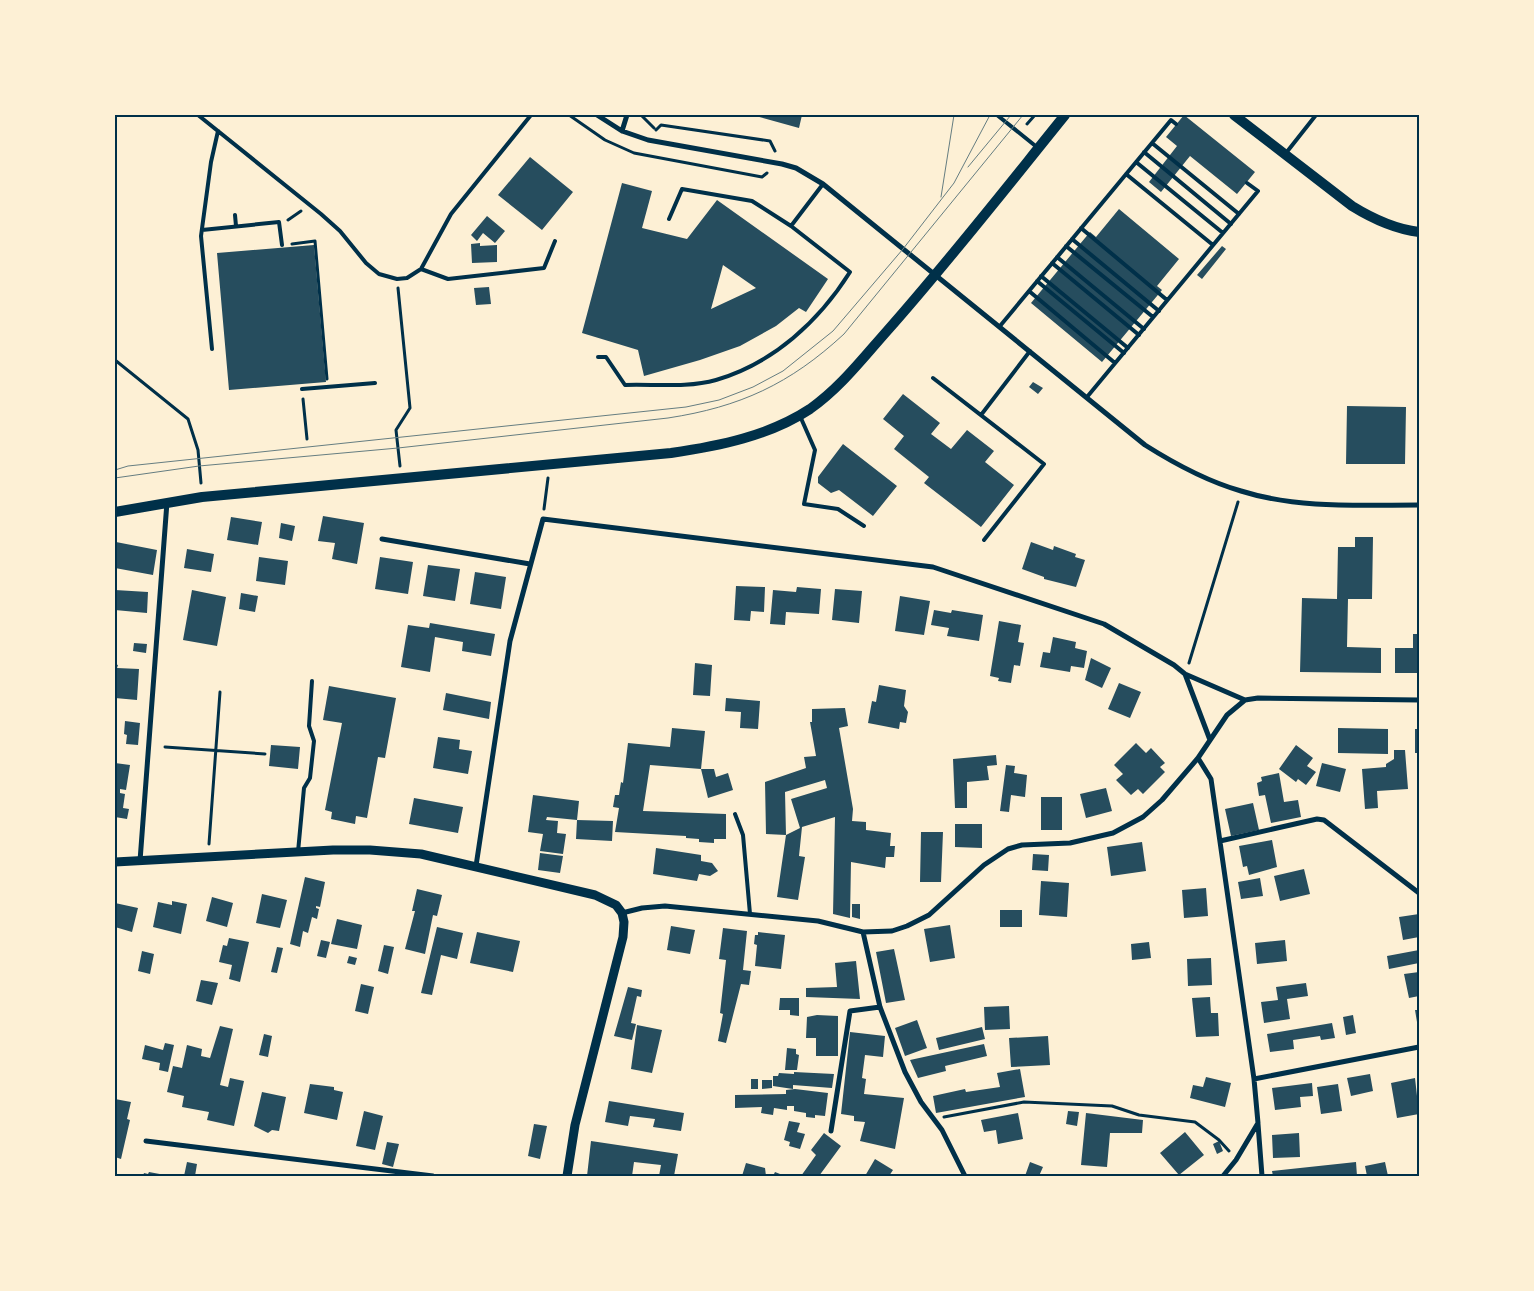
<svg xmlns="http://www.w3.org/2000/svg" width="1534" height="1291" font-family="'Golos Text',sans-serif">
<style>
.building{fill:#264d5e;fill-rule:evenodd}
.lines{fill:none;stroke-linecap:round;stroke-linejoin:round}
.path{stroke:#003049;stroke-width:3}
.service{stroke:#003049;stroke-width:4}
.minor{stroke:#003049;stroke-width:5}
.tertiary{stroke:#003049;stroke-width:9}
.secondary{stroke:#003049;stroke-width:10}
.tram{stroke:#657d81;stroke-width:1}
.neatline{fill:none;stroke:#003049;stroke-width:2}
</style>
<rect width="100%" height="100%" fill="#fdf0d5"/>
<path class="building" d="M752,115H802L799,128Z
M1184,115L1255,172L1237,194L1190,156L1161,192L1149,182L1177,146L1166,137Z
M530,157L573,192L542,230L498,195Z
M622,183L652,191L642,228L687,239L717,200L828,279L806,312L799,308L776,326L740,346L700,360L644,376L638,350L582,333ZM723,265L756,288L711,309Z
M1119,209L1179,259L1157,286L1162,290L1102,362L1031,303L1090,232L1096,237Z
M487,216L505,231L495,243L483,233L477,241L471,235Z
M480,243V246L497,245V262L472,263L471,244Z
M314,245L326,382L229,390L217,253Z
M1222,246L1226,249L1202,279L1197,275Z
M489,287L491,304L476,305L474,288Z
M1033,382L1043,388L1038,394L1029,387Z
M903,394L940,423L931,434L951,449L967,430L994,451L985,462L1014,485L981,527L924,483L929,477L894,449L904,436L883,419Z
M1347,406L1406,407L1405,464H1346Z
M843,444L897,486L873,516L839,490L831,493L818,483V477Z
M323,516L364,523L357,564L332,559L335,543L318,541Z
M231,517L262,522L258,545L227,540Z
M281,523L295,526L292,541L279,538Z
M1355,537H1373L1372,599H1348L1347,647L1381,648V673L1300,672L1302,598L1337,599L1338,547H1355Z
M116,542L157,550L153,575L115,568Z
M1031,542L1053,550L1054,546L1076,554L1075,557L1085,560L1076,587L1044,579V577L1022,569Z
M187,549L214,554L211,572L184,568Z
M259,557L288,561L285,585L256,581Z
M380,557L413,562L408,594L375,589Z
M428,565L460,569L455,601L423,596Z
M475,572L506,577L501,609L470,604Z
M736,586L765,587L764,612L751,611L750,621L734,620Z
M797,587L821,589L819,614L786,612L785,625L770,624L773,590L796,592Z
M835,589L862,591L859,623L832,620Z
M115,590L148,592L147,613L115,610Z
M192,590L226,597L217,646L183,640Z
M241,593L258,596L255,612L239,609Z
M900,596L930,601L924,635L895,631Z
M934,610L951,613L952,610L983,615L979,641L947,636L949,628L931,625Z
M999,621L1021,625L1018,642L1024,643L1020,666L1014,665L1011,683L998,681L999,678L990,676Z
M430,623L495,634L491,656L462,651L463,642L435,637L430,672L401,667L408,625L429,628Z
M1413,634H1419V673H1395V648H1413Z
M1053,637L1076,642L1075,648L1087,651L1084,668L1071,666L1070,672L1040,667L1043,652L1050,653Z
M134,643L147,644L146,653L133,651Z
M1091,658L1111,668L1102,688L1085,680Z
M695,663L712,665L710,696L693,695Z
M115,664L118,665L117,668L139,669L137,700L115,698Z
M1119,683L1141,692L1130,718L1108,709Z
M879,685L906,690L904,706L908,712L906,723L900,722L899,729L868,723L872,701L876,702Z
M329,686L396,698L385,758L378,757L367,818L356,816L355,824L331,819L332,812L325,810L342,723L323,720Z
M446,693L491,702L489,719L443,710Z
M726,698L760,701L758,729L740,728L741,712L725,711Z
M845,708L848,726L839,728L853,809L852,821L866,822V830L891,833L890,846H895L894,857H886L885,868L851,862L850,918L833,914L835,817L802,827L799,856L805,857L798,900L777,897L786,835L800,828L791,799L827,788L825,780L785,792L786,835L766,834L765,782L806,768L804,757L816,756L810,722H812V709Z
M125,721L140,723L138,745L126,744L127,735L124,734Z
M672,728L705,731L701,769L650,765L643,811L726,814V839H714V843L699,842V839L686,838V836L615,832L619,808L613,807L615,795H619L621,782L623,783L628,743L670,747Z
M1338,728L1388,729V754L1338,753Z
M1415,729H1419V753H1415Z
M438,737L460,740L459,749L472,751L468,774L433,768Z
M1136,743L1146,753L1151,748L1165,763L1160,767L1165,772L1143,794L1138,789L1131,795L1116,780L1123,774L1114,765Z
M271,745L300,747L298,769L269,766Z
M1296,745L1313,758L1307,766L1316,772L1306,785L1298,779L1296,782L1279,769Z
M1394,750H1405L1408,789L1377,791L1378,808L1365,809L1362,769L1386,767V764L1394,759Z
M996,755L997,765L987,766L989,780L967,782V808H955L953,759Z
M115,763L130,765L126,790L120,789V793L125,794L123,808L129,809L127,819L115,817Z
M1322,763L1346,769L1340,792L1316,786Z
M1006,765L1015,766L1014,773L1027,775L1025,797L1011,795L1009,812L1000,811Z
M701,769H714L716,777L728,773L733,790L708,798Z
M1279,773L1284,802L1298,800L1301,817L1271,823L1265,795L1259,796L1257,783L1262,781L1261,777Z
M1106,788L1112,811L1086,818L1080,794Z
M533,795L579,801L577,820L613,821L612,841L576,839L577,820L547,817L546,820L558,821L557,833L566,834L563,854L540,851L543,834L528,832Z
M1041,797H1062V830H1041Z
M414,798L463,807L458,833L409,824Z
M1253,803L1259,830L1231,836L1225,809Z
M955,824H982V848L955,847Z
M921,832H943L941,882H920Z
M1272,840L1277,867L1249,875L1247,866L1243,867L1239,846Z
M1142,842L1146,871L1111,876L1107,847Z
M656,848L701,855V861L712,863L718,871L710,876L699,874L697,881L653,874Z
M540,853L563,856L560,873L538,870Z
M1033,854L1049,855L1048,871L1032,870Z
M1304,869L1310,894L1280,901L1274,876Z
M305,877L325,882L320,907L316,906V908L319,909L317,919L312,917L308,933L303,931L300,947L290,944Z
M1260,878L1263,896L1241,899L1238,882Z
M1041,881L1069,883L1067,917L1039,915Z
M1206,888L1208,916L1184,918L1182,890Z
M417,889L442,895L437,916L433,915L425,954L405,949L415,911H412Z
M262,894L287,900L280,928L256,923Z
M212,897L233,903L227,927L206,921Z
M172,901L187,904L181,934L153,927L158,902L172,905Z
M115,903L138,908L132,932L115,927Z
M852,904H860V919L852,917Z
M1000,910H1022V927H1000Z
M1419,914V937L1403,940L1399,917Z
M337,919L362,925L357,949L331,944Z
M950,925L955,958L930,962L924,929Z
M671,926L695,930L690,954L667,950Z
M437,927L463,933L457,959L441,955L432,995L421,993Z
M723,928L747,931L743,970L751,971L749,985L741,984L726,1043L718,1041L723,1014L720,1013L726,960L719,959Z
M477,932L520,941L513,972L470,963Z
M758,932L785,935L781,969L755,966L757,945L754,944L755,935H758Z
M229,938L249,942L240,982L229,979L232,965L219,962L223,945L227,946Z
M321,940L330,942L326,958L317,956Z
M1285,940L1287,961L1257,964L1255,943Z
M1149,942L1151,958L1132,960L1131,944Z
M384,945L394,947L388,974L378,971Z
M277,947L283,948L277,973L271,972Z
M894,949L905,1000L886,1003L876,952Z
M1419,950V963L1389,969L1387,956Z
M142,951L154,954L150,974L138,971Z
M349,956L357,958L355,965L347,963Z
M1211,958L1212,985L1188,986L1187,959Z
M856,961L860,999L806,997V988L837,987L835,963Z
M1419,972V996L1409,998L1404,974Z
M201,980L218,983L212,1005L196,1001Z
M1306,983L1308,996L1287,999L1290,1019L1264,1023L1261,1002L1278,1000L1276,987Z
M361,984L374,987L368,1014L355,1011Z
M628,987L642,990L641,997L637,996L631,1023L636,1024L632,1040L614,1036Z
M1210,997L1211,1013H1218L1219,1036L1196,1037L1192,998Z
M780,998H799V1016L790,1015V1010H779Z
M1009,1006L1010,1029L985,1030L984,1007Z
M1415,1010H1419V1028H1418Z
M817,1015L838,1016V1056H816V1038H806L807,1017Z
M1353,1015L1356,1033L1346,1035L1343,1017Z
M917,1020L927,1048L905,1056L895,1028Z
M1332,1023L1335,1038L1321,1040L1320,1036L1293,1040L1294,1049L1270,1052L1267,1034Z
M637,1025L662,1030L652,1073L631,1069Z
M220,1026L233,1029L220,1085L228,1087L230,1078L244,1081L234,1126L207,1120L209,1112L182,1107L184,1096L167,1092L173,1066L182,1068L187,1045L202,1049L201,1056L210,1058Z
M982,1027L985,1039L939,1050L936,1038Z
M850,1032L885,1036L883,1057L865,1055L862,1078L866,1079L864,1094L904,1098L895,1149L860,1141L865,1122L854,1121V1116L841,1114Z
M264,1034L272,1036L268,1057L259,1055Z
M1048,1036L1050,1065L1011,1067L1009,1038Z
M165,1043L174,1045L168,1072L159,1070L160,1063L142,1059L145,1045L163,1050Z
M984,1044L987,1056L945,1066L946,1071L918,1078L910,1060Z
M787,1048L796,1049V1054L799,1055L797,1070H785Z
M1020,1069L1025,1097L936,1113L933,1096L965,1089L966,1092L1000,1087L997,1073Z
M794,1072L834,1074L832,1088L793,1085V1089L773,1086V1076H778L779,1073L794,1074Z
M1370,1074L1373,1091L1351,1096L1347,1078Z
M1206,1077L1231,1083L1225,1107L1190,1098L1193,1085L1203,1087Z
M1415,1078L1419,1114L1397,1118L1391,1083Z
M751,1079H758V1089H751Z
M762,1080H772V1088L762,1089Z
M1312,1083L1313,1096L1300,1097L1301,1107L1275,1110L1272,1088Z
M310,1084L334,1087V1090L343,1092L337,1120L304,1113Z
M1338,1084L1342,1111L1321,1114L1317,1087Z
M795,1089L828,1093L825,1116L815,1115V1118L806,1117V1113L794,1111V1106H787V1110L774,1108L773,1115L761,1113L762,1107L735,1108V1095L786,1094V1090Z
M262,1092L286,1097L279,1131L272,1130L268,1133L254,1126Z
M115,1099L131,1102L127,1119L130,1120L121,1159L115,1157Z
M609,1101L684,1113L681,1131L653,1127L655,1119L630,1116L628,1126L605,1122Z
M364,1111L383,1116L375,1150L356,1146Z
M1068,1111L1079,1112L1077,1126L1066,1124Z
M1018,1113L1023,1139L998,1144L996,1130L984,1132L981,1120Z
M1086,1113L1143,1120L1142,1133H1110L1107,1167L1081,1165Z
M789,1121L800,1123L797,1132L805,1134L800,1149L789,1146L790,1142L784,1140Z
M534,1124L547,1126L540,1159L528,1156Z
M1185,1132L1204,1155L1179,1175L1160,1153Z
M824,1133L841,1146L819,1176H801L816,1155L811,1150Z
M1299,1133L1300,1157L1273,1158L1272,1135Z
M591,1141L678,1154L674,1176H659L661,1165L634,1162L632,1176H587Z
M1219,1141L1223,1151L1217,1154L1213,1144Z
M387,1142L399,1144L393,1167L382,1164Z
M875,1159L893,1170L889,1176H865Z
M187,1162L197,1164L195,1176H184Z
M1030,1162L1043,1167L1039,1176H1025Z
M1356,1162L1357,1176H1273L1272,1171Z
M1385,1162L1388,1176H1367L1365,1166Z
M746,1163L765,1168L766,1176H742Z
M149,1172L165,1175L164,1176H143L144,1173L148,1174Z
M775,1172L785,1176H773Z"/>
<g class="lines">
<path class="path" d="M569,115L605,140L634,153L762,177L767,173
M641,115L654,128
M1027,124L1035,115
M656,130L661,125L770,141L775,151
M288,220L301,211
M292,244L315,241L327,379
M398,288L410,408L396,430L400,466
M115,360L188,419L198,450L201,483
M303,399L307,439
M544,509L548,478
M1189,663L1238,502
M165,747L265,754
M209,844L220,692
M944,1117L1024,1102L1112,1106L1139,1115L1195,1122L1219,1140L1229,1151"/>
<path class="service" d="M198,115L321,214L340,231L366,263L379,274L397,279L407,278L421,269L451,214L531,115
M997,115L1038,148
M1152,143L1239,214
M1144,152L1231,224
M1286,153L1316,115
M1136,162L1223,233
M1126,174L1213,245
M235,215L236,226
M791,226L823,184
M1081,228L1167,300
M202,230L279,222L282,245
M1072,239L1159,311
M1066,246L1153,317
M1057,257L1144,329
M1052,263L1139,335
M421,269L448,279L544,268L555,241
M1041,276L1128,348
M1037,281L1124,353
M1029,291L1115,363
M1000,326L1171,120L1176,124
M212,349L201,236L211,162L218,131
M598,357H606L625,385C654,384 688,388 716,380C774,363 819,321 850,272L791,226L752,201L682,189L669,219
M933,378L1044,464L984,540
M302,389L375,383
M1087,397L1258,191L1247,183
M981,415L1030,351
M800,416L815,450L804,504L838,509L864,526
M735,814L743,835L750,914
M298,852L304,788L310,778L314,741L309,726L312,681"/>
<path class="minor" d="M597,115L622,131L648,140L782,164L796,168L823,184L1145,445C1175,464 1206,481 1241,491C1298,509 1360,505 1419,505
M622,131L627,115
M382,539L530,564
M1185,674L1245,700
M1198,758L1211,779L1254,1079L1258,1123L1236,1160L1223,1176
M1220,841L1317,819L1324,820L1419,893
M140,861L167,502
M476,866L510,641L543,519L933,567L1104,624L1174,665L1185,674L1210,740
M622,913L642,908L665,906L818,921L863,932L892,931L907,926L929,915L984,865L1008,849L1022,845L1070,843L1113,833L1143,817L1162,800L1198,758L1227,715L1245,700L1258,698L1419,700
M863,932L880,1007L905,1072L921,1102L942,1130L965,1176
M1254,1079L1419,1047
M1258,1124L1262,1176
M831,1131L850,1011L880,1007
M146,1141L433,1176"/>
<path class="tertiary" d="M115,862L333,850H370L421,854L595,895L616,905L622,913L624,922L623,937L575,1125L567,1176"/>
<path class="secondary" d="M1234,115L1352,206C1373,219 1394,229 1419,232
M115,512L202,497L671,453C719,446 769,436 810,409C840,388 863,358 887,331C949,261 1006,188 1065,115"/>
<path class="tram" d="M968,167L1011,115
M941,197L954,115
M115,470L128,466L686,407L719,400L753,387L783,371L833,331L903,249L954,183L990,115
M115,478L199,466L398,448L668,418C740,407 790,384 844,334L1023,115"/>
</g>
<rect width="1534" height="1291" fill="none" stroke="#fdf0d5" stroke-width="232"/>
<rect x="116" y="116" width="1302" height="1059" class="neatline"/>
</svg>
